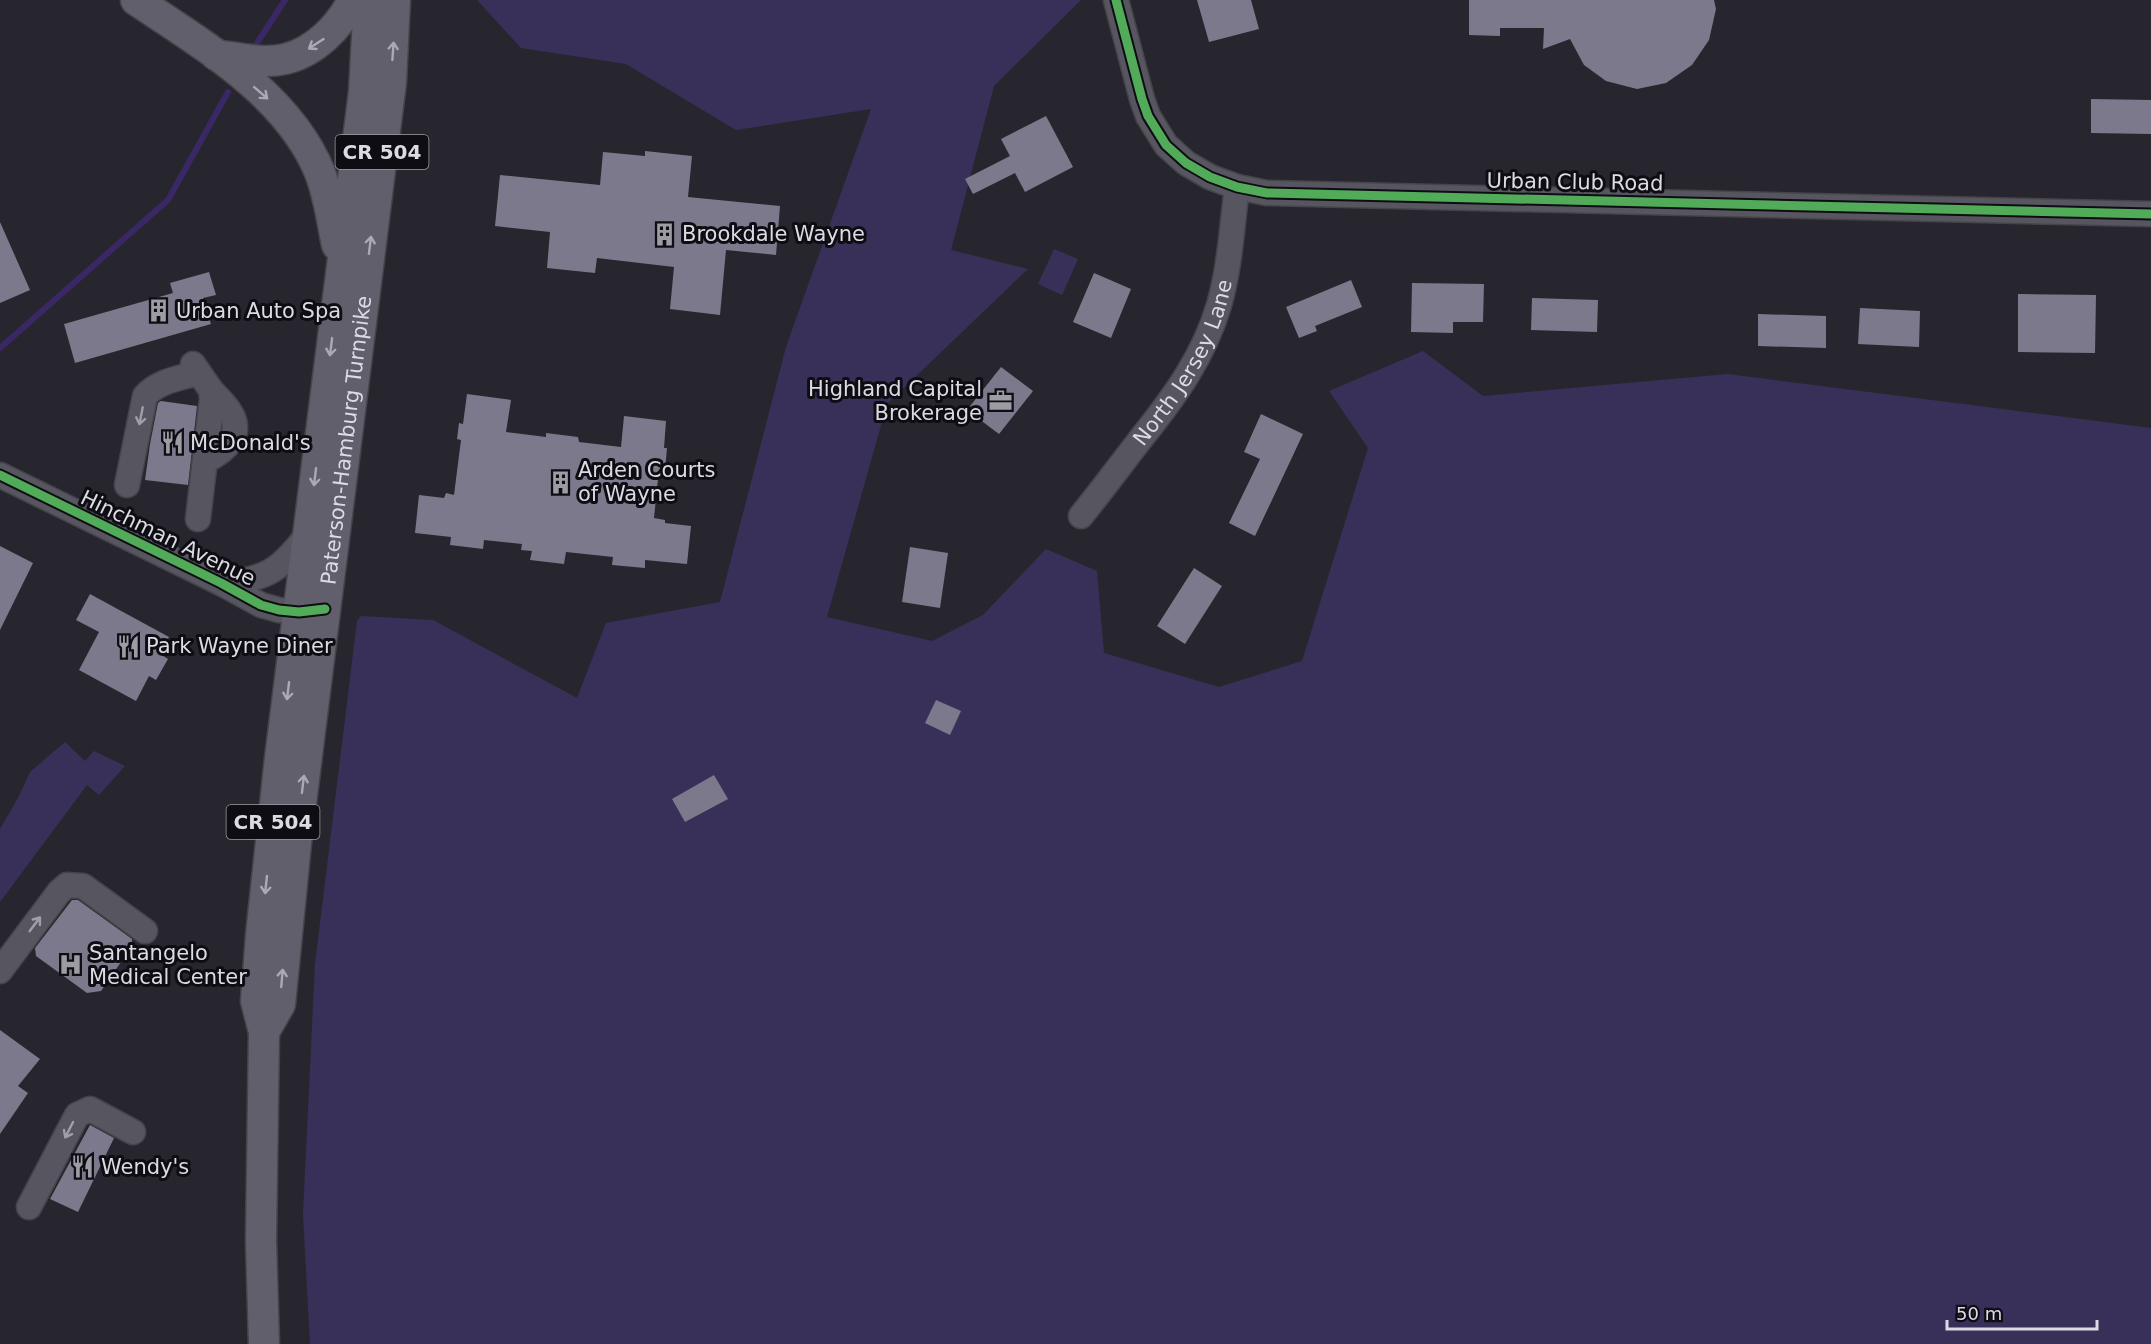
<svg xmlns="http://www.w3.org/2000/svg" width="2151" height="1344" font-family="'DejaVu Sans',sans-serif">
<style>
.green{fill:#393059}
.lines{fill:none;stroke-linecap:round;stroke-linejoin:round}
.stream{stroke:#3a2866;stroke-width:6}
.building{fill:#7d798c}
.minor-casing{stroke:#45444a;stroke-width:27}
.major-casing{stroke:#45444a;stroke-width:33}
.minor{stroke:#575660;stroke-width:24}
.major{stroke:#625f6c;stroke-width:30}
.cycleway-casing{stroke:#0e0d13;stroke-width:13}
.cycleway{stroke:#51ab58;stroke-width:9}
.oneway{stroke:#aba9b4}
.oneway2{stroke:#a09fa9}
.labels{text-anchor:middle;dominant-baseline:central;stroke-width:6;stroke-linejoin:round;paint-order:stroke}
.shield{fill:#0e0d13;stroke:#9e9da5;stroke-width:1.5}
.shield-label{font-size:20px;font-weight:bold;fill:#dcdbe4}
.street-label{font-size:21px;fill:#dcdbe4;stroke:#0e0d13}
.poi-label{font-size:21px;fill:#dcdbe4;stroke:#0e0d13;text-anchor:start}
</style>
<rect width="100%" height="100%" fill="#27262e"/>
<path class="green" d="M477,0H1081L994,86L951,250L1028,269L887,404L827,617L932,641L983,615L1046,549L1097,571L1104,653L1219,687L1302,661L1368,448L1329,391L1423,351L1483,396L1728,374L2151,428V1344H310L303,1214L315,964L357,621L361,616L433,620L577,698L606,623L720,602L786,347L871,109L736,130L626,64L521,48Z
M1054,249L1078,259L1062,295L1038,284Z
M65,742L85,761L94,751L125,766L99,795L87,785L0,902V829L19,796L30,772Z"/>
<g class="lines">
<path class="stream" d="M255,46L285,0
M0,348L168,200L228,92"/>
</g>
<path class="building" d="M1197,0H1251L1259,29L1209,42Z
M1469,0H1714L1716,9L1709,40L1692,65L1666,83L1637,89L1606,81L1584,65L1570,39L1543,49L1544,28H1500V36L1469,35Z
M2091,99L2151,100V134L2091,133Z
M1046,116L1073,167L1025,192L1015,173L973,194L965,179L1010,156L1001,139Z
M645,151L692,156L688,197L780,206L776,255L726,250L720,315L670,309L674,267L597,258L595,273L547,268L550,232L495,226L500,175L600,185L603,152L645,156Z
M0,222L30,290L0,303Z
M209,272L216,295L203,298L211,324L75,363L64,324L173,293L170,283Z
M1094,273L1131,289L1111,338L1073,322Z
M1351,280L1362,307L1315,326L1317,331L1299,338L1286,307Z
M1412,283L1484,284L1483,322H1453V333L1411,332Z
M2018,294L2096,295L2095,353L2018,352Z
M1532,298L1598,300L1597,332L1531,330Z
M1860,308L1920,311L1919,347L1858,344Z
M1758,314L1826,316V348L1758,346Z
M1001,367L1033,391L999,434L967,410Z
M467,394L511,400L506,432L546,437V433L578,437L579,442L621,447L624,416L666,421L664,448H667L665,470L659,469L654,518L665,520V523L691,526L687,564L645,560V568L612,565L613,557L566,552L564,564L530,560L532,551L521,550L522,544L484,540L483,549L450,545L451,537L415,533L419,495L444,498L446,493L454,495L461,440L457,439L459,423L463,424Z
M161,401L197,406L188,485L145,480L150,444L158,403Z
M1261,414L1303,434L1255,536L1229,523L1260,459L1244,452Z
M0,546L33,563L0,630Z
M910,547L948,553L940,608L902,602Z
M1194,568L1222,586L1185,644L1157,626Z
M90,594L169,637L160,654L168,659L156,680L149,676L136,701L79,670L99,632L76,620Z
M936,700L961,711L950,735L925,723Z
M714,775L728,799L685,822L672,799Z
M72,900H78L132,939V946L101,991L87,993L36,956L35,948Z
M0,1030L40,1059L18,1086L28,1093L0,1134Z
M90,1125L114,1138L78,1212L50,1199Z"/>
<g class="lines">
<defs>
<g id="minor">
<path d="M1116,0L1142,99L1148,116L1166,145L1186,163L1210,177L1237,187L1267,193L2151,214"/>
<path d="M193,364L211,390L212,399L198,519"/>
<path d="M205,461C224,452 245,435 230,412C225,404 217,397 211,390"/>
<path d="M0,475L221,583L261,605L279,610L299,612L314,610"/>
<path d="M127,485L145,396C158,381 180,378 198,373"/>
<path id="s1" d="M1081,516C1102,490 1122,463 1143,436C1175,396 1204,356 1219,305C1230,267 1232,226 1237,187"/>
<path d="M221,583C267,580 280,570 308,534"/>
<path d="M0,971L59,892L67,885L83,886L145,931"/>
<path d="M29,1207L77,1115L90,1109L133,1132"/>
</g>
<g id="major">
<path d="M136,0C203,45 289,95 320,173C329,196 332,221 337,245"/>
<path d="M216,55C239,58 263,64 285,59C315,52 340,26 353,0"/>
<path d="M264,1032L256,1001L261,935L280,758L364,92L369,0"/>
<path id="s2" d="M264,1344L261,1240L264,1032L280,1004L296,843L391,82L395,0"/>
</g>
</defs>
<use href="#minor" class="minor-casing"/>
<use href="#major" class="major-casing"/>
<use href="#minor" class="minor"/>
<use href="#major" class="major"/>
<defs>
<path id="cycleway" d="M1116,0L1142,99L1148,116L1166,145L1186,163L1210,177L1237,187L1267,193L2151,214
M0,475L221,583L261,605L279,610L299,612L325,609"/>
</defs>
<use href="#cycleway" class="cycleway-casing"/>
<use href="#cycleway" class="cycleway"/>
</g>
<defs><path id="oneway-shaft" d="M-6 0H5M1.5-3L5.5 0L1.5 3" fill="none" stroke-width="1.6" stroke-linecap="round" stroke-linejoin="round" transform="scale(1.5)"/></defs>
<g class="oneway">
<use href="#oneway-shaft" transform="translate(316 44) rotate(147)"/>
<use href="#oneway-shaft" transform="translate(393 51) rotate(-86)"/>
<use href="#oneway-shaft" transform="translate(261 93) rotate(41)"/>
<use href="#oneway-shaft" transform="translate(370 245) rotate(-83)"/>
<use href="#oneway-shaft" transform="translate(331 347) rotate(97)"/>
<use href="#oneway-shaft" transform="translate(315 477) rotate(97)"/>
<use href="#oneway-shaft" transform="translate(288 691) rotate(97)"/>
<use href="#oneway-shaft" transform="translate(303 784) rotate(-83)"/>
<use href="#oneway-shaft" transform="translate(266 885) rotate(96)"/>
<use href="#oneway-shaft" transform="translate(282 978) rotate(-85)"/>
</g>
<g class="oneway2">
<use href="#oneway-shaft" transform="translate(141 416) rotate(101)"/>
<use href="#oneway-shaft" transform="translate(35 924) rotate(-53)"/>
<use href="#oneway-shaft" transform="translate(69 1130) rotate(117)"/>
</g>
<defs>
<symbol id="building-bare" viewBox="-9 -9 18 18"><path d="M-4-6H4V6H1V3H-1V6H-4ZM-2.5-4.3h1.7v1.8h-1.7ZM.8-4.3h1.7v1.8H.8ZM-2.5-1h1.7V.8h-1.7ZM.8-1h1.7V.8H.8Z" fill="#9d9ca4" stroke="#0e0d13" stroke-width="2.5" paint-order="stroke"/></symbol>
<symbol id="office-bare" viewBox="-9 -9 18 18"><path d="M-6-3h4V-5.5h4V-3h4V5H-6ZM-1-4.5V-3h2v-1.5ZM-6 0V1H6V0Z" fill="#9d9ca4" stroke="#0e0d13" stroke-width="2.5" paint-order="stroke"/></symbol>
<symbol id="restaurant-bare" viewBox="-9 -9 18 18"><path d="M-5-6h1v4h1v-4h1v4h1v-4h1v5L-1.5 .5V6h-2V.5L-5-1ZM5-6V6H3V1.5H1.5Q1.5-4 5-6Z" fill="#9d9ca4" stroke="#0e0d13" stroke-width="2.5" paint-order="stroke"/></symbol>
<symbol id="hospital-bare" viewBox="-9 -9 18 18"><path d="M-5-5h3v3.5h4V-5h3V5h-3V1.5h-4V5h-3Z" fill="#9d9ca4" stroke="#0e0d13" stroke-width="2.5" paint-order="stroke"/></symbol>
</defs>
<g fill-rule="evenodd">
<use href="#building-bare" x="648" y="218" width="33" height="33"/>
<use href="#building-bare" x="142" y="294" width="33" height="33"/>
<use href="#office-bare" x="984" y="384" width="33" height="33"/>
<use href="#restaurant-bare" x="156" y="426" width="33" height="33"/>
<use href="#building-bare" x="544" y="466" width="33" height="33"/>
<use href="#restaurant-bare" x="112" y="630" width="33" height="33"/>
<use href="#hospital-bare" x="54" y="948" width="33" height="33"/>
<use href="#restaurant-bare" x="66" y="1150" width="33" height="33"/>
</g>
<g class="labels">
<g class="shield">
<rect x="335.5" y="135" width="93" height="34" rx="4.5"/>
<rect x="226.5" y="805" width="93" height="34" rx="4.5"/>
</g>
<g class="shield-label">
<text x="382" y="152">CR 504</text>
<text x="273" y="822">CR 504</text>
</g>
<g class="street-label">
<text transform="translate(1575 182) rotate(1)">Urban Club Road</text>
<text stroke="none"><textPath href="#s1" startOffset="186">North Jersey Lane</textPath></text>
<text stroke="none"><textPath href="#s2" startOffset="912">Paterson-Hamburg Turnpike</textPath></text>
<text transform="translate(168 538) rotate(26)">Hinchman Avenue</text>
</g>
<g class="poi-label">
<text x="682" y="234">Brookdale Wayne</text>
<text x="176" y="311">Urban Auto Spa</text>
<text x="982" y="389" text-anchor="end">Highland Capital<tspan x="982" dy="24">Brokerage</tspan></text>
<text x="190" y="443">McDonald's</text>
<text x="578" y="470">Arden Courts<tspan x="578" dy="24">of Wayne</tspan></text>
<text x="146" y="646">Park Wayne Diner</text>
<text x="89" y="953">Santangelo<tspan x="89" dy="24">Medical Center</tspan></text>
<text x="101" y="1167">Wendy's</text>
</g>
</g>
<path d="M1947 1320v9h150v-9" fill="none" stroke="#dcdbe4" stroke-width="3"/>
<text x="1956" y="1320" font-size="18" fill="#dcdbe4" stroke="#0e0d13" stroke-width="4.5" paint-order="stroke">50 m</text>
</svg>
